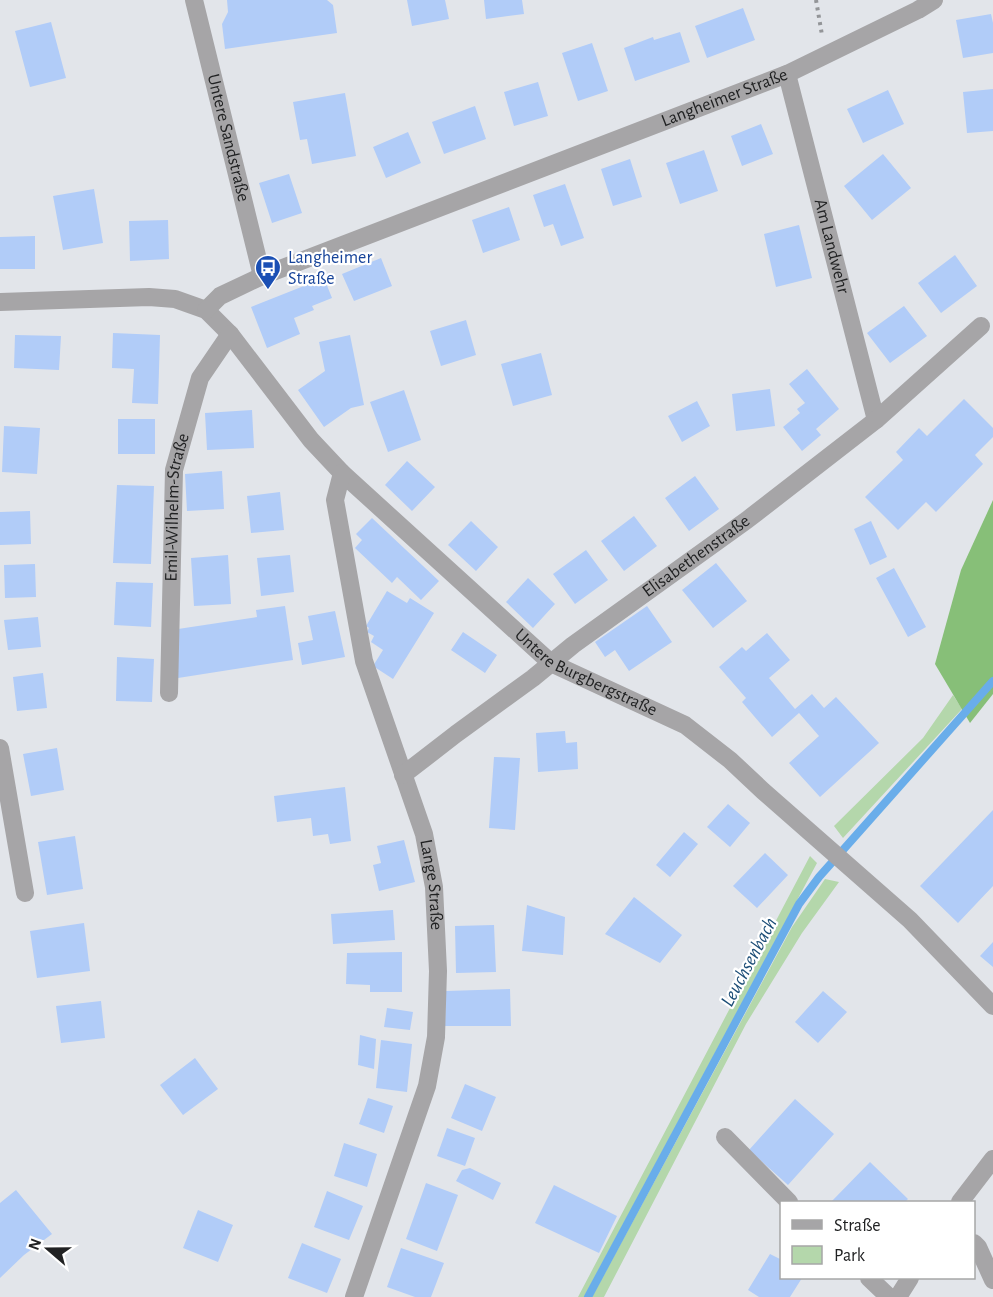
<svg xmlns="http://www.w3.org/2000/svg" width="993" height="1297" font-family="'Alegreya Sans',sans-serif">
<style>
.green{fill:#b4d7ab}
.forest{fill:#87bf78}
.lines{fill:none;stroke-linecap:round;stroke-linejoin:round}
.stream{stroke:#69adea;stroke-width:8}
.building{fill:#b1ccf8}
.path{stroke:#939598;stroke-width:4;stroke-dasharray:3 4.5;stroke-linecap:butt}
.minor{stroke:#a6a5a7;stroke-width:18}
.labels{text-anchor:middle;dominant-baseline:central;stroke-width:4.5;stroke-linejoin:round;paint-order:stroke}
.street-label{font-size:18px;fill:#212223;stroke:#fff}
.transit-label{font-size:18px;fill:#164399;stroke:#fff;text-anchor:start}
.water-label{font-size:20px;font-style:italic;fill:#1d4e77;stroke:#fff}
</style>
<rect width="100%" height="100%" fill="#e2e5ea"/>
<path class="green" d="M953,695L962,709L843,838L834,826L923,738Z
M810,856L817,863L584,1297H578Z
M825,879L839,882L802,933L746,1024L604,1297H592L792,927Z"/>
<path class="forest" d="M993,500V694L970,723L935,664L961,570Z"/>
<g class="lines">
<path class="stream" d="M588,1297L799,904L819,877L993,681"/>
</g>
<path class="building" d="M227,0H327L333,5L337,33L225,49L222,24L228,12Z
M407,0H445L449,19L412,26Z
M484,0H522L524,14L486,19Z
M743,8L755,40L707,58L695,26Z
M991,14L993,23V53L963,58L956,20Z
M51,22L66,78L30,87L15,31Z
M680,32L690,62L635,81L624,48L653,37L654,40Z
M592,43L608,91L578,101L562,53Z
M538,82L548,116L514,126L504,92Z
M993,89V131L967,133L963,92Z
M888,90L904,124L863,143L847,109Z
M345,93L356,156L312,164L307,139L300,140L293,102Z
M475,106L486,139L444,154L432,122Z
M761,124L773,154L742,166L731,136Z
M408,132L421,163L386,178L373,147Z
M704,150L718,191L680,204L666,163Z
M883,154L911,188L872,220L844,186Z
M630,159L642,197L613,206L601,169Z
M289,174L302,213L272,223L259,183Z
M565,184L584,238L561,246L553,224L544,227L533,195Z
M94,189L103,243L63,250L53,196Z
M509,207L520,240L483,253L472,220Z
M168,220L169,259L130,261L129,221Z
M799,225L812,278L776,287L764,234Z
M35,236V269H0V237Z
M955,255L977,286L941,313L918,283Z
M381,258L392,286L354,301L342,274Z
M324,278L332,298L312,306L314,310L294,318L300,334L267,348L251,307Z
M904,306L927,336L890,363L867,333Z
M466,320L476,355L441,366L430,331Z
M113,333L160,335L158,404L132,403L134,369L112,368Z
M15,335L61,336L59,370L14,368Z
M350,335L364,405L351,408L324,427L298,390L325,371L319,342Z
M541,353L552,395L513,406L501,364Z
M807,369L839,409L816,429L821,435L802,451L783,427L800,413L797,409L805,403L789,384Z
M770,389L775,426L736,431L732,394Z
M404,390L421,440L388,452L370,402Z
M964,399L993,428V437L975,455L983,464L936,512L926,502L898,530L865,497L903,460L896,452L919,428L927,436Z
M697,401L710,426L682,442L668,416Z
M252,410L254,448L207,450L205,413Z
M118,419H155V454H118Z
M4,426L40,428L37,474L2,472Z
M407,461L435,487L412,511L385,485Z
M222,471L224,509L187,511L185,474Z
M695,476L719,509L689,531L665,498Z
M117,485L154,486L151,564L113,563Z
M280,492L284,530L251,533L247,496Z
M30,511L31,544L0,545V512Z
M634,516L657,546L624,571L601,541Z
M372,518L439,581L421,600L397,577L392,583L355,548L362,540L356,534Z
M471,521L498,547L476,571L448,545Z
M871,521L887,557L870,565L854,529Z
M586,550L608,580L575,604L553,574Z
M228,555L231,604L194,606L191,558Z
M290,555L294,592L261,596L257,558Z
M716,563L747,601L713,628L682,590Z
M35,564L36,597L5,598L4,565Z
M894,568L926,627L908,637L876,578Z
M528,578L555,604L533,628L506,602Z
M116,582L153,583L151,627L114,625Z
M387,591L407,603L410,598L434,613L393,679L373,666L383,650L371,642L374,636L367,632L369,628L366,626Z
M285,606L293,660L178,678V629L257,617L256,610Z
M647,606L672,642L629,671L615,650L605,657L595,642Z
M335,611L345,657L302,665L298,643L313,640L308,616Z
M38,617L41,647L8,650L4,620Z
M463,632L497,655L485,673L451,650Z
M767,633L790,660L769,678L795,709L812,694L824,708L836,697L879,743L820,797L789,763L819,736L799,713L772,737L742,702L746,698L719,667L742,647L746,651Z
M117,657L154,659L152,702L116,701Z
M43,673L47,708L17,711L13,677Z
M565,731L566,743L577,742L578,769L538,772L536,733Z
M57,748L64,790L31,796L23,754Z
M494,757L520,758L515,830L489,828Z
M345,787L351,841L330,844L328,834L313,836L311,818L277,822L274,796Z
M728,804L750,823L730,847L707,827Z
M993,810V886L958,923L920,886Z
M684,832L698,844L670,877L656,865Z
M75,836L83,889L47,895L38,842Z
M404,840L415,882L379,891L373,865L381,863L377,846Z
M765,853L788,875L757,908L733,886Z
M634,897L682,935L660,963L605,934Z
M527,905L565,917L563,955L522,951Z
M393,910L395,940L333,944L331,914Z
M84,923L90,971L37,978L30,931Z
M494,925L496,972L456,973L455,926Z
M993,942V967L980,956Z
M402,952V992H370V985L346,984L347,953Z
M510,989L511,1026H445L446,991Z
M823,991L847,1012L818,1043L795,1022Z
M101,1001L105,1038L61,1043L56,1006Z
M387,1008L413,1012L410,1030L384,1027Z
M360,1035L376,1039L374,1069L358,1065Z
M381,1040L412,1044L407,1092L376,1088Z
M195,1058L218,1089L183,1115L160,1085Z
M465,1084L496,1097L482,1131L451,1118Z
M368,1098L393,1106L384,1133L359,1124Z
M795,1099L834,1134L788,1185L749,1150Z
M447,1128L475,1138L465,1166L437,1156Z
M344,1143L377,1154L367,1187L334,1176Z
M870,1162L908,1199L905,1202H831Z
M470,1168L501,1183L493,1200L456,1181L462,1170Z
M426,1183L458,1195L437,1251L406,1239Z
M554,1185L617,1216L599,1253L535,1223Z
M16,1190L52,1234L24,1255L0,1278V1203Z
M327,1191L363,1206L349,1240L314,1227Z
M198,1210L233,1225L218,1262L183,1248Z
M302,1243L341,1259L327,1293L288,1278Z
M401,1248L444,1263L431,1297H415L387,1287Z
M770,1254L782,1260V1278H802L790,1297H759L748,1290Z"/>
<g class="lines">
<path class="path" d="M816,0L822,35"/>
<g class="minor">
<path id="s1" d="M194,0L262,276"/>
<path id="s2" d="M787,74L876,420"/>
<path id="s3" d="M0,302L149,297L175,299L206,310L230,334L311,440L342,473L551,663L685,725L730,760L763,791L910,920L993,1006"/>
<path id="s4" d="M206,310L220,296L262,276L787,74L918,10L934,0"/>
<path id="s5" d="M342,473L335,500L364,661L424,834L434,887L438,971L436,1037L427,1086L354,1297"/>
<path id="s6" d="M169,693L174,470L200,378L230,334"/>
<path d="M0,748L25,893"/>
<path id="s7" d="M403,775L456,734L533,678L573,645L747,520L876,420L981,326"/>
<path d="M725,1137L789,1202"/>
<path d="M960,1202L993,1159"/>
<path d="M974,1243L978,1247L993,1280"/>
<path d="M869,1278L889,1297"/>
<path d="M898,1297L910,1278"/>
</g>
</g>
<defs>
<symbol id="bus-pin" viewBox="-11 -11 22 30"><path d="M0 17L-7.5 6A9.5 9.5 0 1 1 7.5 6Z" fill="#1a4fb4" stroke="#fff"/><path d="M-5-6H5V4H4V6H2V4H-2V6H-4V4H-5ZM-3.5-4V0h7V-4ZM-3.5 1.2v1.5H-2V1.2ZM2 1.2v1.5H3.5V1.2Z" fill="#fff"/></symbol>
</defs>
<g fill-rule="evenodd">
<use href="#bus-pin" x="253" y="253" width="30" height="40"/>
</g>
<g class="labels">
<g class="street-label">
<text stroke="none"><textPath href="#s4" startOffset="562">Langheimer Straße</textPath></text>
<text stroke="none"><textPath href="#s1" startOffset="142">Untere Sandstraße</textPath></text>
<text stroke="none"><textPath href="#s2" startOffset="178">Am Landwehr</textPath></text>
<text stroke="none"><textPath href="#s6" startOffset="186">Emil-Wilhelm-Straße</textPath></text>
<text stroke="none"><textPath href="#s7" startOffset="366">Elisabethenstraße</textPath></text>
<text stroke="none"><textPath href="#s3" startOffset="738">Untere Burgbergstraße</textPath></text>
<text stroke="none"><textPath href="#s5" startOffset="426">Lange Straße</textPath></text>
</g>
<g class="transit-label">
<text x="288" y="258">Langheimer<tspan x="288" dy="21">Straße</tspan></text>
</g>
<g class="water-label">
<text transform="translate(749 962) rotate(-62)">Leuchsenbach</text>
</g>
</g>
<rect x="780" y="1201" width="195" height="78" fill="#ffffff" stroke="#a6a7a7" stroke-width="1.5"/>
<rect x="792" y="1220" width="30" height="9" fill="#a6a5a7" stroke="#a6a7a7" stroke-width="1.5"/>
<text x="834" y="1231" font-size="18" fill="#212223">Straße</text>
<rect x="792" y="1246" width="30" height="18" fill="#b4d7ab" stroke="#a6a7a7" stroke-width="1.5"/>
<text x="834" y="1261" font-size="18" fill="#212223">Park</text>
<g transform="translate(48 1249) rotate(290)" stroke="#ffffff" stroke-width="4.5" paint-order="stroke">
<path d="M0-4.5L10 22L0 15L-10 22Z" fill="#212223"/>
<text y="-9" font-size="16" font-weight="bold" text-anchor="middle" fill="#212223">N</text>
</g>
</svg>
